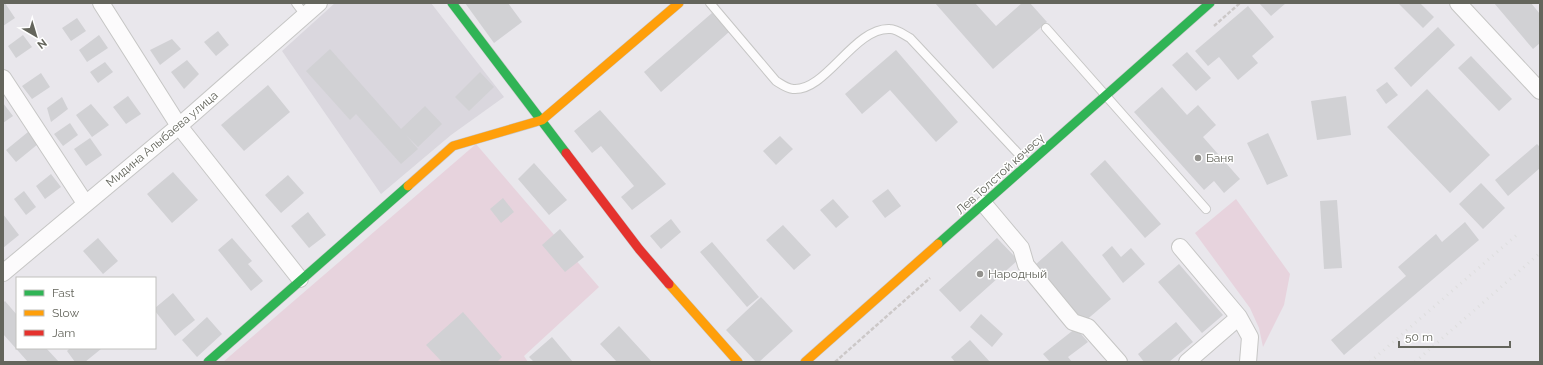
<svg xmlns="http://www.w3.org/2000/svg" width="1543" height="365" font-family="Raleway,sans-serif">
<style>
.education{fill:#dad7de}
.green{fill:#e7d3dd}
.building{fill:#d1d1d4}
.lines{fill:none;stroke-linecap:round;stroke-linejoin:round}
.lane-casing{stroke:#c6c6c5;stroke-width:10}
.street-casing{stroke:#c6c6c5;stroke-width:18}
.fast-casing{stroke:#c6c5c5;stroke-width:10}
.slow-casing{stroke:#c6c5c5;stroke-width:10}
.jam-casing{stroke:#c6c5c5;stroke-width:10}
.path{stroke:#ccc8c8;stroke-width:2.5;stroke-dasharray:4 2;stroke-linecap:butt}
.lane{stroke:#fcfbfc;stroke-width:8}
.street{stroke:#fcfbfc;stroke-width:16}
.fast{stroke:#30b455;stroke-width:9}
.slow{stroke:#ff9f0a;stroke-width:9}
.jam{stroke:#e5322d;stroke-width:9}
.rail{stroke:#dedede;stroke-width:3;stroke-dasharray:1 5;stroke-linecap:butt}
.poi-dot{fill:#93928e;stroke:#fff;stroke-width:1.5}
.labels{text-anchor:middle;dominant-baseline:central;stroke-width:3;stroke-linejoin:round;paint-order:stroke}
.street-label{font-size:12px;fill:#64655c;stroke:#fff}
.poi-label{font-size:12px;fill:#64655c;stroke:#fff;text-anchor:start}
</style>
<rect width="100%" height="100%" fill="#e9e7ec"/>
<path class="education" d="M335,3H431L504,97L451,135L381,194L282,51Z"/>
<path class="green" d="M476,144L599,287L524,356L528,362H223Z
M1236,199L1290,274L1284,305L1263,347L1259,328L1250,308L1195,233Z"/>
<path class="building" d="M5,3L15,18L3,26V4Z
M465,3H508L522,22L494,43Z
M935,3H975L996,26L1022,3H1030L1047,22L993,69Z
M1259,3H1286L1271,16Z
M1398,3H1420L1434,17L1423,28Z
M1494,3H1531L1540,14V43L1533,49Z
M1248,6L1274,37L1252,56L1258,63L1238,80L1219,57L1208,66L1195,51Z
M712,13L729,32L661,92L644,72Z
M77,18L86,31L71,41L62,28Z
M1438,27L1455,45L1411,87L1394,68Z
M218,31L229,45L216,56L204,42Z
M23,35L32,47L16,58L8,46Z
M99,35L108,48L87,62L79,50Z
M172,39L181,49L160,65L150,50Z
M330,49L401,129L425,106L442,124L418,147L406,135L418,149L401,164L356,114L350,120L306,71Z
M896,50L958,122L936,142L890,90L862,114L845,94Z
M1187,52L1211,78L1196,91L1172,65Z
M1471,56L1512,99L1499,111L1458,68Z
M187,60L199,74L184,89L171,72Z
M105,62L113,72L98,83L90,72Z
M480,72L494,87L469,111L455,97Z
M41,73L50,87L32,99L22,86Z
M1387,82L1398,95L1386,104L1376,90Z
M268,85L290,112L244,151L221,125Z
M1162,87L1187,115L1198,105L1216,125L1203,137L1240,179L1224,193L1214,181L1204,190L1134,112Z
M1427,89L1490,155L1450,193L1387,127Z
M128,96L141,114L126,124L113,107Z
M1346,96L1351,135L1317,140L1311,101Z
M62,97L68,109L51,122L47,108Z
M3,103L13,116L3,123Z
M91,104L109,125L92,137L76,115Z
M600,110L666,184L632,210L621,197L634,186L601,146L592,153L574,131Z
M70,123L78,135L63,146L54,134Z
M28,132L38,144L16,162L6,150Z
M1268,133L1288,176L1267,185L1247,143Z
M780,136L793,149L776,165L763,151Z
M90,138L102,155L86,166L74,149Z
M1537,144L1540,147V168L1508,196L1495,180Z
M1105,160L1161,224L1145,238L1090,174Z
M534,163L567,200L549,215L518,179Z
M173,172L198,200L172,223L147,194Z
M51,174L61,187L45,199L36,186Z
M288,175L304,193L281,213L265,195Z
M1481,183L1505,208L1483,229L1459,204Z
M888,189L901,206L885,218L872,201Z
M24,191L36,207L26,215L14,199Z
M503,198L514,212L501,223L490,209Z
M833,199L849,217L836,228L820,210Z
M1337,200L1342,268L1324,269L1320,201Z
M308,212L326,235L309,248L291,226Z
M3,214L19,235L3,248Z
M671,219L681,232L661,249L650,236Z
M1465,222L1479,240L1344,355L1331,340L1406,276L1398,267L1436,234L1442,242Z
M783,225L811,255L794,270L766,240Z
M560,229L584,257L565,272L542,245Z
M98,238L118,261L103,274L83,251Z
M232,238L252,261L248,264L263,281L251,291L218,250Z
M997,238L1018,260L960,312L939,290Z
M1062,241L1111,299L1084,322L1035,265Z
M712,242L759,297L747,307L700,252Z
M1112,246L1121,257L1131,248L1145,264L1123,283L1102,255Z
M1179,264L1223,315L1202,333L1158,282Z
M173,293L195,320L175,336L155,311V308Z
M761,297L793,331L759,362H756L726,330Z
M5,301L17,315V348H46L59,362H28L3,334V303Z
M463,312L502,357L497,362H442L426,345Z
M981,314L1003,334L992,347L970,327Z
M207,317L222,334L197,357L182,340Z
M1176,322L1193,342L1169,362H1144L1138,354Z
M619,326L652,362H617L600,344Z
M1076,328L1088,342L1068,357L1072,362H1050L1043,354Z
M552,337L573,362H534L529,357Z
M970,340L990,362H955L951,357Z
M70,348H100L101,349L85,362H75L67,351Z"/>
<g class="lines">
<defs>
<path id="lane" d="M296,3L305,15
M710,3L776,81C781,84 786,88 793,89C826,92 854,27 890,29C897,29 904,35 910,38L1028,164
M1046,28L1206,209"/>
<path id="street" d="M101,3L179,126L300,279
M1458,3L1540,91
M3,78L85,203
M984,204L1021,248L1026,265L1073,322L1088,327L1119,362
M1180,247L1239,317L1250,337L1248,362
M3,273L179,126L319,3
M1187,362L1239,317"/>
<path id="fast" d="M452,3L566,153
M938,244L1210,3
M208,362L408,186"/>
<path id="slow" d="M408,186L453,146L542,120L679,3
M669,284L738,362
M805,362L938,244"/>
<path id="jam" d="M566,153L639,249L669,284"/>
</defs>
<use href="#lane" class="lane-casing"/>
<use href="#street" class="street-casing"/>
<use href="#fast" class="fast-casing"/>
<use href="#slow" class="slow-casing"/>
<use href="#jam" class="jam-casing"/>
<path class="path" d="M1214,26L1240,3
M835,362L930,278"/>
<use href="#lane" class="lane"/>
<use href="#street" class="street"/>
<use href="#fast" class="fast"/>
<use href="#slow" class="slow"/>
<use href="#jam" class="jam"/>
<path class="rail" d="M1370,362L1519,233
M1415,362L1540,253"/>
</g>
<g class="poi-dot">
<circle cx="1198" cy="158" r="4"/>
<circle cx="980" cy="274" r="4"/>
</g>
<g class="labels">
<g class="street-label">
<text transform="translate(162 139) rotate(-40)">Мидина Алыбаева улица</text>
<text transform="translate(1000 174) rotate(-42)">Лев Толстой көчөсү</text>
</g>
<g class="poi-label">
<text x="1206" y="158">Баня</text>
<text x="988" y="274">Народный</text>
</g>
</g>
<rect width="1543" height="365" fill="none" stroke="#64655c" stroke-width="8"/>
<rect x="16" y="277" width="140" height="72" fill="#ffffff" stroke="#c1c1be"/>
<rect x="24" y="290" width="20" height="6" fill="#30b455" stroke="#c1c1be"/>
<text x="52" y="297" font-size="12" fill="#64655c">Fast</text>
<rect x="24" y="310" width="20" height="6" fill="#ff9f0a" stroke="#c1c1be"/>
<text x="52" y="317" font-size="12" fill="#64655c">Slow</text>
<rect x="24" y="330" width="20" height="6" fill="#e5322d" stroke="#c1c1be"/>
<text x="52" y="337" font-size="12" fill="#64655c">Jam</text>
<g transform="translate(36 36) rotate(142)" stroke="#ffffff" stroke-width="3" paint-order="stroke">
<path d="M0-3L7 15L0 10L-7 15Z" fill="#64655c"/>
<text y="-6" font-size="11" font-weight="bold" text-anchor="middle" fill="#64655c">N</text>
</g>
<path d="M1399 341v6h111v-6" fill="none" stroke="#64655c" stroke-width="2"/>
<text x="1405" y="341" font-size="12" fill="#64655c" stroke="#ffffff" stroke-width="3" paint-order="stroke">50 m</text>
</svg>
